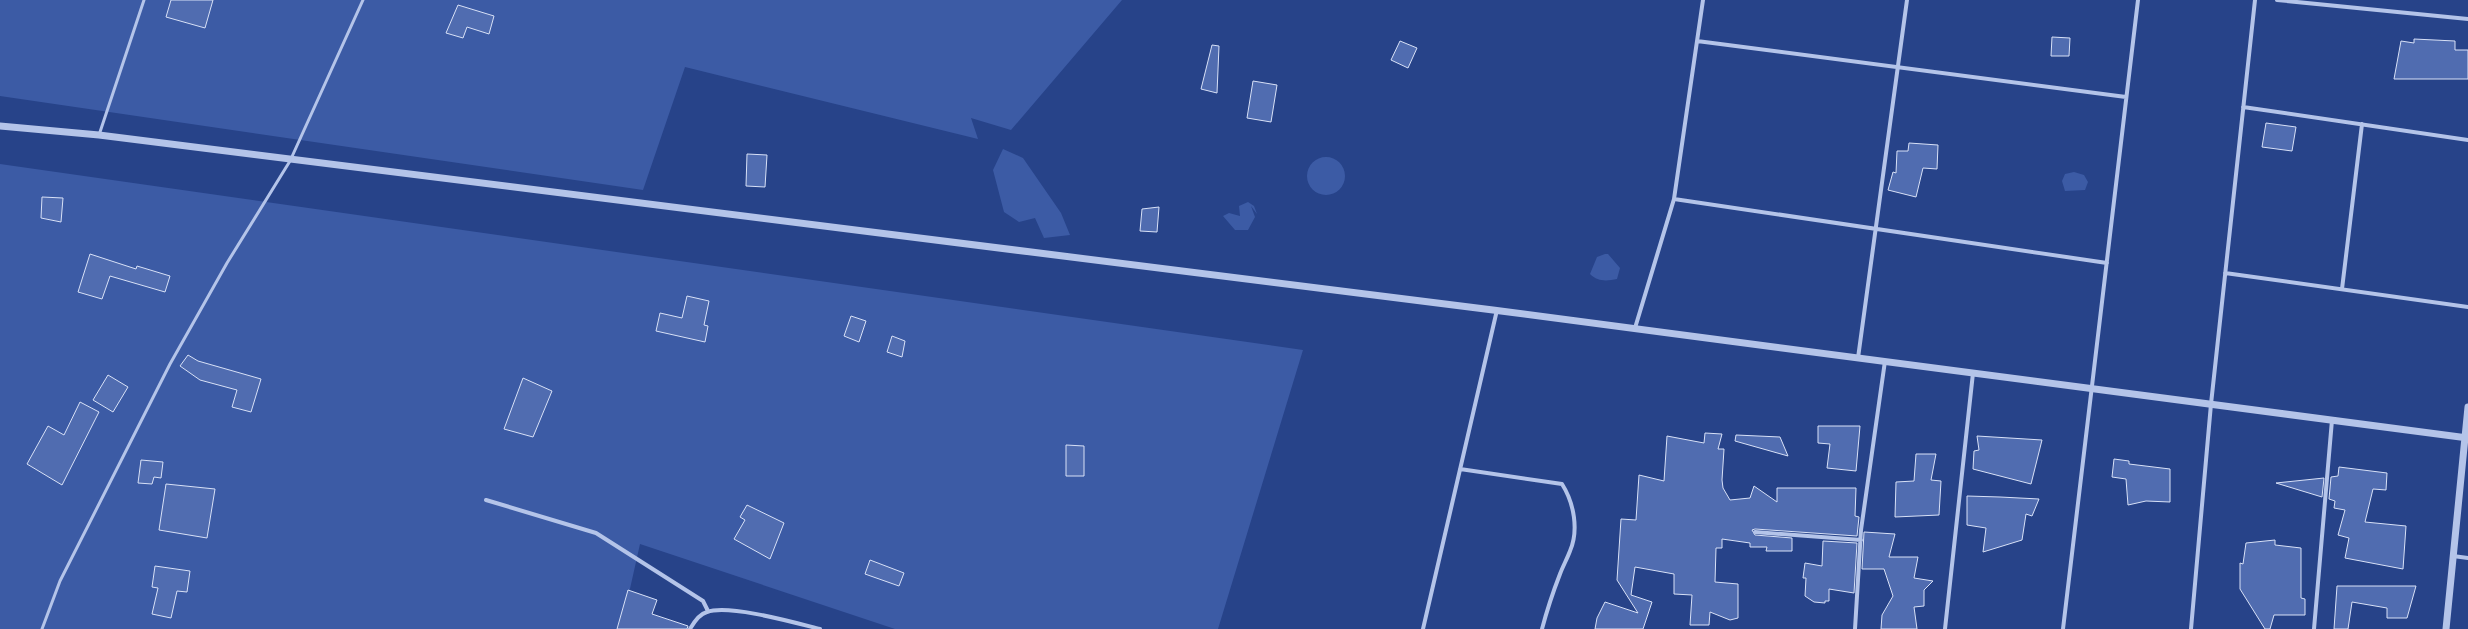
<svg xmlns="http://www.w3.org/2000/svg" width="2468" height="629" font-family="'PT Sans',sans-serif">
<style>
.green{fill:#3c5ba5}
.building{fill:#506cb0;stroke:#d8e1f7}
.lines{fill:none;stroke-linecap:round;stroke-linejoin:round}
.service{stroke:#b4c4e9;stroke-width:3}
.minor{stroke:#b4c4e9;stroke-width:4}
.tertiary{stroke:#b4c4e9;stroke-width:7}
</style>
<rect width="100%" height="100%" fill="#274389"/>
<path class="green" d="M0,0H1122L1011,130L971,118L978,139L685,67L643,190L0,96Z
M1003,149L1023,158L1061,213L1070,235L1044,238L1035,218L1019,222L1004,212L993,170Z
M1307 176a19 19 0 1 1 38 0a19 19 0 1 1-38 0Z
M0,164L1303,350L1218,629H895L640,544L621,629H0Z
M2074,172L2084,175L2088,182L2085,190L2065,191L2062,181L2065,174Z
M1248,202L1254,206L1257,214L1251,206L1255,217L1248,230H1235L1223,216L1229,213L1240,216L1239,206Z
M1605,254H1608L1620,268L1617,279C1607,281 1598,282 1590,274L1597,257Z"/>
<path class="building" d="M171,0H213L205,28L166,17Z
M458,5L494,16L489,34L467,27L463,38L446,33Z
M2052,37L2070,38L2069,56H2051Z
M2414,39L2455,41V50H2468V79H2394L2401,41L2414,43Z
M1400,41L1417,48L1408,68L1391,60Z
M1212,45L1219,46L1217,93L1201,89Z
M1253,81L1277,85L1271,122L1247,118Z
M2266,123L2296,127L2292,151L2262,147Z
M1909,143L1938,145L1937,169L1923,168L1916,197L1888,190L1893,172L1896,173L1897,151H1908Z
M747,154L767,155L765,187L746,186Z
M42,197L63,198L61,222L41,218Z
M1159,207L1157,232L1140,231L1142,209Z
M90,254L136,269L137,266L170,276L165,292L110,276L102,299L78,292Z
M687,296L709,301L704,325L708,326L705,342L656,331L660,313L682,318Z
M851,316L866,321L859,342L844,336Z
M892,336L905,341L902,357L887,352Z
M188,355L198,361L261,379L251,412L232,407L237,390L200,380L180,366Z
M108,375L128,387L113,412L93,400Z
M523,378L552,391L533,437L504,429Z
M80,402L99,412L62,485L27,464L48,426L64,435Z
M1818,426H1860L1856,471L1827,468L1830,444L1818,443Z
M1705,433L1722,434L1718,449H1724L1722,480L1723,488L1730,500L1750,498L1754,486L1777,502V488H1856L1855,516L1859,517L1857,536L1755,529L1752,530L1755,535L1792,538V551H1766L1767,547H1750V543L1722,539V548H1716L1715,582L1738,584V618L1730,620L1710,612L1709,625H1690L1692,595L1674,594V574L1635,567L1631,595L1652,602L1643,629H1595L1597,618L1605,602L1638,613L1617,580L1621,519L1636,520L1639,475L1664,481L1667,436L1704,443Z
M1736,435L1780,437L1788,456L1735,441Z
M1977,436L2042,440L2031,484L1973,469L1974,451L1979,450Z
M1066,445L1084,446V476H1066Z
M1916,454H1936L1931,480L1941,481L1939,515L1895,517L1896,482L1914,481Z
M2114,459L2129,461V464L2170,469V502L2146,501L2128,505L2126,479L2112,477Z
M141,460L163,462L161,478L154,477L152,484L138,483Z
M2339,467L2387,473L2386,490L2373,489L2365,522L2406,526L2403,569L2345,558L2349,538L2338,535L2345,510L2334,508L2335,501L2329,499L2331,477L2338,476Z
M2324,478L2322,497L2276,483Z
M166,484L215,489L207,538L159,530Z
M1967,496L2000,497L2039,499L2032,516L2026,514L2022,540L1983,552L1986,528L1967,525Z
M747,505L784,523L770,559L734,539L745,520L740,517Z
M1864,532L1895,534L1889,557H1918L1914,578L1933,581L1924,590V606L1914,607L1917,629H1881L1882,615L1893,596L1884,569H1862Z
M2275,540V545L2301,548V598L2305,599V615H2274L2270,629H2265L2240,589V563L2243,564L2246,543Z
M1823,541L1857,543L1854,593L1829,589V601H1825V603L1814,602L1805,596L1806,578H1803L1805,563L1822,566Z
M870,560L904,573L899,586L865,574Z
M155,566L190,571L187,592L177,591L171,618L152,614L158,588L152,587Z
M2337,586H2416L2407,618H2387V608L2352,602L2348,629H2334Z
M628,590L657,600L652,614L688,626L687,629H617Z"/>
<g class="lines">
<path class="service" d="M99,135L144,0
M42,629L60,581L170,364L227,263L290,161L363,0"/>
<path class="minor" d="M2277,0L2468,19
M1697,41L2126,97
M2243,107L2468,140
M1674,199L2107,263
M2225,273L2468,307
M2342,289L2362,124
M1635,328L1674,199L1703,0
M1858,358L1907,0
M1460,469L1562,484C1574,503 1579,530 1570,551C1567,559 1563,566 1560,574C1553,592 1547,610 1542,629
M486,500L596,533L703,601L708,611
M1755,532L1861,540
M2453,556L2468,558
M690,629C694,622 699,614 707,612C729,604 796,623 820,629
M1423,629L1497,310
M1855,629L1861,530L1885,361
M1945,629L1973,373
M2063,629L2138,0
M2191,629L2211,404L2255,0
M2314,629L2332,420"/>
<path class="tertiary" d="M0,126L99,135L1493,310L2468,438
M2446,629L2468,407"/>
</g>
</svg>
